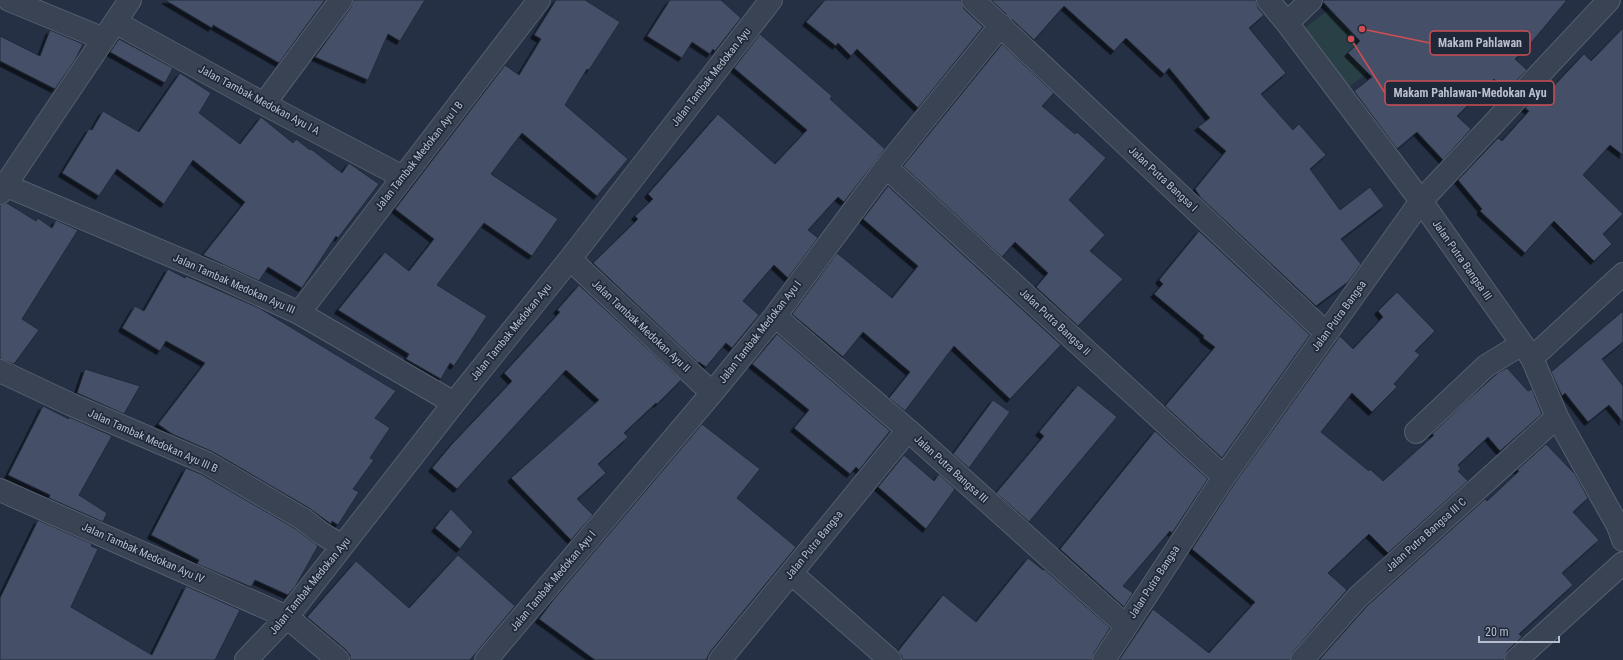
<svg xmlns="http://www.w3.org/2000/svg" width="1623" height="660" font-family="'Roboto Condensed',sans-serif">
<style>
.green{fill:#284046}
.building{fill:#445067;stroke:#212a3b;filter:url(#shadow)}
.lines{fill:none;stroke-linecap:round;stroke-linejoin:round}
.minor-casing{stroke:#565e6e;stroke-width:24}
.minor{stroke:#3a4354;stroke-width:22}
.labels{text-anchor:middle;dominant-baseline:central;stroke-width:3.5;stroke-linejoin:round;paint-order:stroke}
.street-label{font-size:11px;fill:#b8becd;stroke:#1f2839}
.leader{fill:none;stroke:#ce4e51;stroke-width:1.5}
.callout-dot{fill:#ce4e51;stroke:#1f2839;stroke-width:1.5}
.callout{fill:#1f2839;stroke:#ce4e51;stroke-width:1.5}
.callout-label{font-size:12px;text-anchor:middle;font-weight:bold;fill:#b8becd}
</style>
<defs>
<filter id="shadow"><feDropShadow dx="-3.5" dy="3.5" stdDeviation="0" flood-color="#0009"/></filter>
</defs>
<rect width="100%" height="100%" fill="#253045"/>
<path class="green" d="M1341,0L1397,50L1349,87L1305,28Z"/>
<path class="building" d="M165,0H325L279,63L213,25L212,28Z
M353,0H425L400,41L388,34L368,80L315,57L351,7Z
M556,0H585L620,22L589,70L587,69L565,105L628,159L597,196L522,133L491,174L558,219L532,256L484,223L437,285L487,316L454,366L450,363L441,379L406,359L409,354L338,310L385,252L409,271L434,239L395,209L505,65L519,75L541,39L534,35Z
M670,0H721L741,18L715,51L713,49L710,54L692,42L682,58L647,36Z
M825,0H961L964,9L983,27L918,108L857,49L851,56L838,43L836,46L806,22Z
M991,0H1256L1258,8L1264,15L1249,28L1286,73L1261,94L1293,130L1299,124L1326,155L1310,169L1340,210L1370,187L1384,206L1341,239L1361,264L1348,282L1316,306L1201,198L1195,189L1226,151L1198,127L1210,118L1169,68L1164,74L1126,38L1114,51L1064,6L1034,40Z
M1323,0H1567L1531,43L1532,44L1515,59L1527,70L1507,91L1494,79L1457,116L1471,129L1443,160L1417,132L1397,149L1354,91L1372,77L1348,53L1360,41L1323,2Z
M1623,28V155L1610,145L1583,175L1623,214L1603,234L1612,244L1594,261L1554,221L1525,253L1480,211L1482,209L1458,180L1498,138L1502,141L1529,111L1525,108L1545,87L1549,91L1584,54L1591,61Z
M50,30L83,44L75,60L55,89L0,61V36L40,56Z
M760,34L832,96L830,99L885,149L844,202L838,197L808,230L818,238L788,278L774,265L743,301L759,315L732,348L726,343L706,367L699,362L698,363L593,263L638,219L635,216L653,199L648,194L718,114L775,164L807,130L734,68Z
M119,39L173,68L165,83L110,52Z
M1002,44L1054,93L1042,106L1075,134L1077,132L1106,158L1069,200L1105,235L1090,251L1123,279L1078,326L1036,287L1048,273L1015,242L1002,257L903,166Z
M180,73L211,93L199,113L240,144L261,117L293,143L296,139L310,150L311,149L342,173L349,163L379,184L338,238L336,236L302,288L268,267L259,281L203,255L245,202L193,160L164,204L117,169L99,196L62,173L89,129L92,130L103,111L139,132Z
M888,186L1061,345L1010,399L954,346L905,411L889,398L910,372L863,332L843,357L792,314L837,253L892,298L918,266L863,219Z
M7,203L36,221L38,218L52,228L56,220L78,230L22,319L39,330L14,364L0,359V205Z
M1199,231L1310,335L1222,458L1165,406L1215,347L1203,338L1204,336L1154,294L1163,284L1159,280Z
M168,269L185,278L186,276L259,308L396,391L375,418L390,428L370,458L374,460L353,489L359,492L338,525L332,521L331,524L309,508L213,452L172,434L158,424L205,363L166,341L160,351L122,328L135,306L144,311Z
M579,285L681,380L657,404L656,403L624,433L628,437L598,464L606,473L577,499L593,515L571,540L511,478L599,400L566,370L457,489L432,468L452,444L512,381L504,373L560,312L557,310Z
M1397,292L1435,331L1415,351L1420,355L1394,384L1397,387L1372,412L1352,393L1321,432L1369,471L1370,469L1383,481L1434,435L1432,434L1463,404L1499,372L1507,368L1528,391L1532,389L1542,414L1500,451L1488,437L1458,465L1461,469L1458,471L1468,481L1388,553L1369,534L1328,573L1347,590L1293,652L1290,660H1119L1153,609L1209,653L1255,602L1192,549L1234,484L1340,336L1353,349L1383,317L1378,311Z
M1623,311V342L1602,359L1623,386V422L1609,405L1588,422L1565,393L1562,396L1551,372Z
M777,334L890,431L859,470L856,467L850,474L794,428L809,410L752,364Z
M85,369L140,386L124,414L77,393Z
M1078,385L1117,417L1029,522L996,493L1044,436L1039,432Z
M993,400L1010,412L969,468L953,454Z
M43,406L69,419V417L112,436L79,495L107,513L103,522L49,498L50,495L8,475Z
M702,424L760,469L737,498L796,547L710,652L706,660H595L539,619L554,599Z
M1155,431L1208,479L1172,533L1170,531L1123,586L1133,593L1124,607L1060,549Z
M1546,444L1575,474L1588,498L1573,512L1599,540L1562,573L1573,585L1519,634L1522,637L1507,651L1504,660H1319L1367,606L1485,499L1487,501L1519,471L1517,470Z
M904,455L934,481L939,474L955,489L926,529L878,487Z
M186,468L201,474L296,529L318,546L295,587L288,595L255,580L251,587L197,564L199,560L151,535Z
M451,509L473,532L460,549L435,528Z
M38,520L92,544L91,546L98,549L71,607L152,655L186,586L240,610L215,660H0V598Z
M458,555L515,606L470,660H350V655L346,650L307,617L356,561L409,608Z
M1028,558L1043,570L1044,569L1110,628L1094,653L1092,660H902V656L898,651L943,595L976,622Z"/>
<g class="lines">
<defs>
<path id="minor" d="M9,0L104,39
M973,0L1326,333
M1268,0L1287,23L1421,201L1532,358L1557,417L1618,526L1623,540
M115,22L264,104L403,177
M1287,23L1311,0
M264,104L341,0
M886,167L1224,477
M0,183L219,276L299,313L454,403
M0,193L130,0
M570,259L712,393
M299,313L539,0
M775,316L908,430L1126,626
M1532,358L1623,274
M0,371L70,404L207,463L303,519L321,533L342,546
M1416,432L1486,366L1522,344
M0,490L287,617L338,660
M791,573L890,660
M246,660L287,617L454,403L570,259L771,0
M486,660L712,393L775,316L886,167L1001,25
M720,660L908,430
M1104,660L1224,477L1421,201L1609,0
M1302,660L1358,597L1557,417
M1516,660L1623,563"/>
</defs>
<use href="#minor" class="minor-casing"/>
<use href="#minor" class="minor"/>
</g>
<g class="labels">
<g class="street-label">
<text transform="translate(711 77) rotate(-52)">Jalan Tambak Medokan Ayu</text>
<text transform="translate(259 100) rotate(28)">Jalan Tambak Medokan Ayu I A</text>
<text transform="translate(419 156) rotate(-52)">Jalan Tambak Medokan Ayu I B</text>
<text transform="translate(1163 179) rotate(43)">Jalan Putra Bangsa I</text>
<text transform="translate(1462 260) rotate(55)">Jalan Putra Bangsa III</text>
<text transform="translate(234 284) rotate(24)">Jalan Tambak Medokan Ayu III</text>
<text transform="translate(1339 316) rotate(-54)">Jalan Putra Bangsa</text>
<text transform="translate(1055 322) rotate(43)">Jalan Putra Bangsa II</text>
<text transform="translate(641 326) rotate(43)">Jalan Tambak Medokan Ayu II</text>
<text transform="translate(511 332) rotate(-51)">Jalan Tambak Medokan Ayu</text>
<text transform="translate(760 332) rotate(-52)">Jalan Tambak Medokan Ayu I</text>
<text transform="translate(153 441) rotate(24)">Jalan Tambak Medokan Ayu III B</text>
<text transform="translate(951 469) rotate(42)">Jalan Putra Bangsa III</text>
<text transform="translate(1426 535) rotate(-42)">Jalan Putra Bangsa III C</text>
<text transform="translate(814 545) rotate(-51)">Jalan Putra Bangsa</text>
<text transform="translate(143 553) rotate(24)">Jalan Tambak Medokan Ayu IV</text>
<text transform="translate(553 581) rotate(-50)">Jalan Tambak Medokan Ayu I</text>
<text transform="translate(1154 582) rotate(-57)">Jalan Putra Bangsa</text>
<text transform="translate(310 586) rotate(-51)">Jalan Tambak Medokan Ayu</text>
</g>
</g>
<path class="leader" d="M1362 29L1430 43M1351 39L1385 93"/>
<g class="callout-dot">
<circle cx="1362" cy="29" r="4"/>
<circle cx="1351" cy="39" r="4"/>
</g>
<g class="callout">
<rect x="1430" y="31" width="100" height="24" rx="4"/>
<rect x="1385" y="81" width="169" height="24" rx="4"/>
</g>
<g class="callout-label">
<text x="1480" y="47">Makam Pahlawan</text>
<text x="1470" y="97">Makam Pahlawan-Medokan Ayu</text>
</g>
<path d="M1479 636v6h80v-6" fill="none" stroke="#b8becd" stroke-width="2"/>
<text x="1485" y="636" font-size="12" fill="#b8becd" stroke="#1f2839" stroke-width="3" paint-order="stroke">20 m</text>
</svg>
